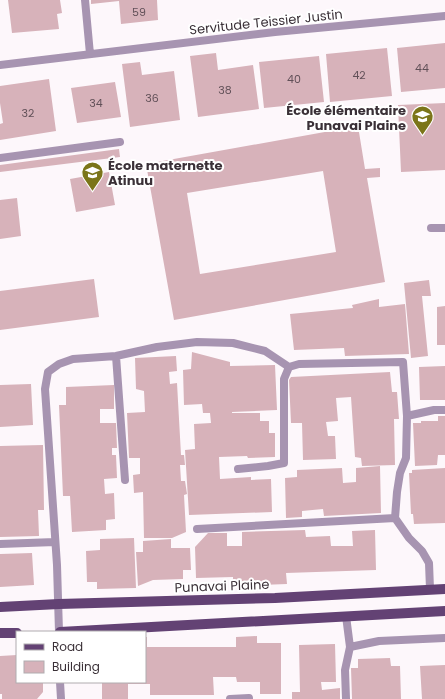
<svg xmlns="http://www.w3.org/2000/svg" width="445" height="699" font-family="Poppins,sans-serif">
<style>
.building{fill:#d7b2ba;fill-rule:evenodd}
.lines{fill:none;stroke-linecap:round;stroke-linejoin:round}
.service{stroke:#a794b1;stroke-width:8}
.minor{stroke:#a794b1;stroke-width:8}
.primary{stroke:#634274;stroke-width:10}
.labels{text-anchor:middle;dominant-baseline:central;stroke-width:4;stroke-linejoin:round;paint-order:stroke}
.number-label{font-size:11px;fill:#615058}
.street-label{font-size:13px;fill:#3a3037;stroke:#fff}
.poi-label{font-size:13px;font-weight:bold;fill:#3a3037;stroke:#fff;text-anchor:end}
</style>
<rect width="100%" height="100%" fill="#fdf7fb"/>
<path class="building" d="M8,0H60L62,13L57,14L59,29L12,33Z
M91,0H157L158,20L121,24L119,1L91,4Z
M445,43V88L401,92L397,48Z
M387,48L392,96L330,102L326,54Z
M216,53L218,70L253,65L259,109L198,117L190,56Z
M319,56L324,102L264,108L259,62Z
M140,62L142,75L174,71L180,120L130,127L122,64Z
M49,79L56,131L0,140V124L3,123L0,103V86Z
M115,82L121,117L77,123L71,88Z
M445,103V170L401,172L398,105Z
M358,126L365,169L380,168V177L367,178L385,282L174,320L146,164ZM323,171L336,252L200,274L187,193Z
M119,149L120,157L0,172V165Z
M109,172L115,205L76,212L70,179Z
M17,198L21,236L0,239V200Z
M94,279L99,317L0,330V291Z
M429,280L431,296H422L428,356L411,358L404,283Z
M379,299V307L405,304L409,354L345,356L344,348L294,350L290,314L353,308L352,305Z
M445,306V345H437V307Z
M192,352L230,362V366L275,365L277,410L232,412V413H260V421H269V433H275V457L248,458L247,456L219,457L220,479L251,477V480L271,479L272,512L189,515L185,450L195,449L194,424L211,423L210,413H203L202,404L184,405L183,370L191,369Z
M176,356L177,371L169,372L170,384L177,383L181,455H184L185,465H180L181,481H185L187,494L184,495L186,532L172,538H144L143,492L134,493L133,475L140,474V458H129L127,413L145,412L144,391L136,389L135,358Z
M445,366V400H420L419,367Z
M390,372L392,392H397L399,419H394L395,465L362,466L361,458L355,457L351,397L336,398L338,421L326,422L328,436H335L336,459L303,460L302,423H291L289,380L291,377Z
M31,384L33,425L0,427V385Z
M114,385V409H100V423H116L117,448H112V455H116L117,478L104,479L105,494L114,493L115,519L106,520V530L72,532L70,496H63L59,405H66V387Z
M438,416H445V455H438L437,465L415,466L413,423H421V421H438Z
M43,445L44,510H38L39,536L0,537V446Z
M380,466L381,513L324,516L323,509L302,511V517L286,518L285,478L297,477V470L342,468L343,483L356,482V468Z
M445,468V523L414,524L413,514H411L409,473H412V470Z
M305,530L306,537L330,536L331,546H353L352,531L375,530L376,570L286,573L287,584L233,586V577L196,578L195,547L208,533H227V546H242V532Z
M134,538L136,588L97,589V582H87L86,551L100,550V539Z
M171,539V548H190L191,570H183V579L153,580L138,586L136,552H143V541Z
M32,553L34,585L0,587V554Z
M257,636V643H281V694H260V682H237L236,677H213L214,695H150V684H128V699H102V682H145V637H147V647H236V637Z
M335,644L336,682H321L322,690L340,688V699H292V692H300L299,645Z
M17,655V682H43V692L37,699H2V694H0V656Z
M390,658L391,666H400L401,699H352L351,668H358V659Z
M445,665V699H422L420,666Z"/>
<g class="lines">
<path class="service" d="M0,158L120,142"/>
<path class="minor" d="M85,0L90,54
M0,65L275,32L445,16
M431,228H445
M116,356L125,480
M289,367L299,364L403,362L407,416L406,458L400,473L397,492L395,518L409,538L422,551L429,563L430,589
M407,416L434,410H445
M197,529L395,518
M0,544L55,542
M346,616L350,647L345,670L346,699
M59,632L57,565L45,389L48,372L59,364L73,359L116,356L157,347L197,342L233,343L265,351L289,367L284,379V463L268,466L238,469
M350,647L379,641L445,638
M60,682L61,699
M230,699L249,698"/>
<path class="primary" d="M0,607L59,604L275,598L445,589
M60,632L445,611
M0,633H17"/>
</g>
<defs>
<symbol id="school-pin" viewBox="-11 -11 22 30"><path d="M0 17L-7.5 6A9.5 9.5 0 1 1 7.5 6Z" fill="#7b7519" stroke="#fff"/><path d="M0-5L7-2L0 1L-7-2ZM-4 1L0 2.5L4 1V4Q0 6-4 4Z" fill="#fff"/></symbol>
</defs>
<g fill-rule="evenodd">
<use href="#school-pin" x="410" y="104" width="25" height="34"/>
<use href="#school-pin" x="80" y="160" width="25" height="34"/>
</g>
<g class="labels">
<g class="number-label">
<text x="139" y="12">59</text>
<text x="422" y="68">44</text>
<text x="359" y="75">42</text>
<text x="294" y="79">40</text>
<text x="225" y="90">38</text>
<text x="152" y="98">36</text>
<text x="96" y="103">34</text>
<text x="28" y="113">32</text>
</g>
<g class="street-label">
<text transform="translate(266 22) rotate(-6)">Servitude Teissier Justin</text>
<text transform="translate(222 586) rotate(-2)">Punavai Plaine</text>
</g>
<g class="poi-label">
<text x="406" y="110">École élémentaire<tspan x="406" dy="15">Punavai Plaine</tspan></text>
<text x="108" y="165" text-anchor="start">École maternette<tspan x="108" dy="15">Atinuu</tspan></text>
</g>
</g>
<rect x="16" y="631" width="130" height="52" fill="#ffffff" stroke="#b0acaf"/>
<rect x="24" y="644" width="20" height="6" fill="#634274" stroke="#b0acaf"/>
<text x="52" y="651" font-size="12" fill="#3a3037">Road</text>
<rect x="24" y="661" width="20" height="12" fill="#d7b2ba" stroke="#b0acaf"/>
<text x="52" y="671" font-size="12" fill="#3a3037">Building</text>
</svg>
